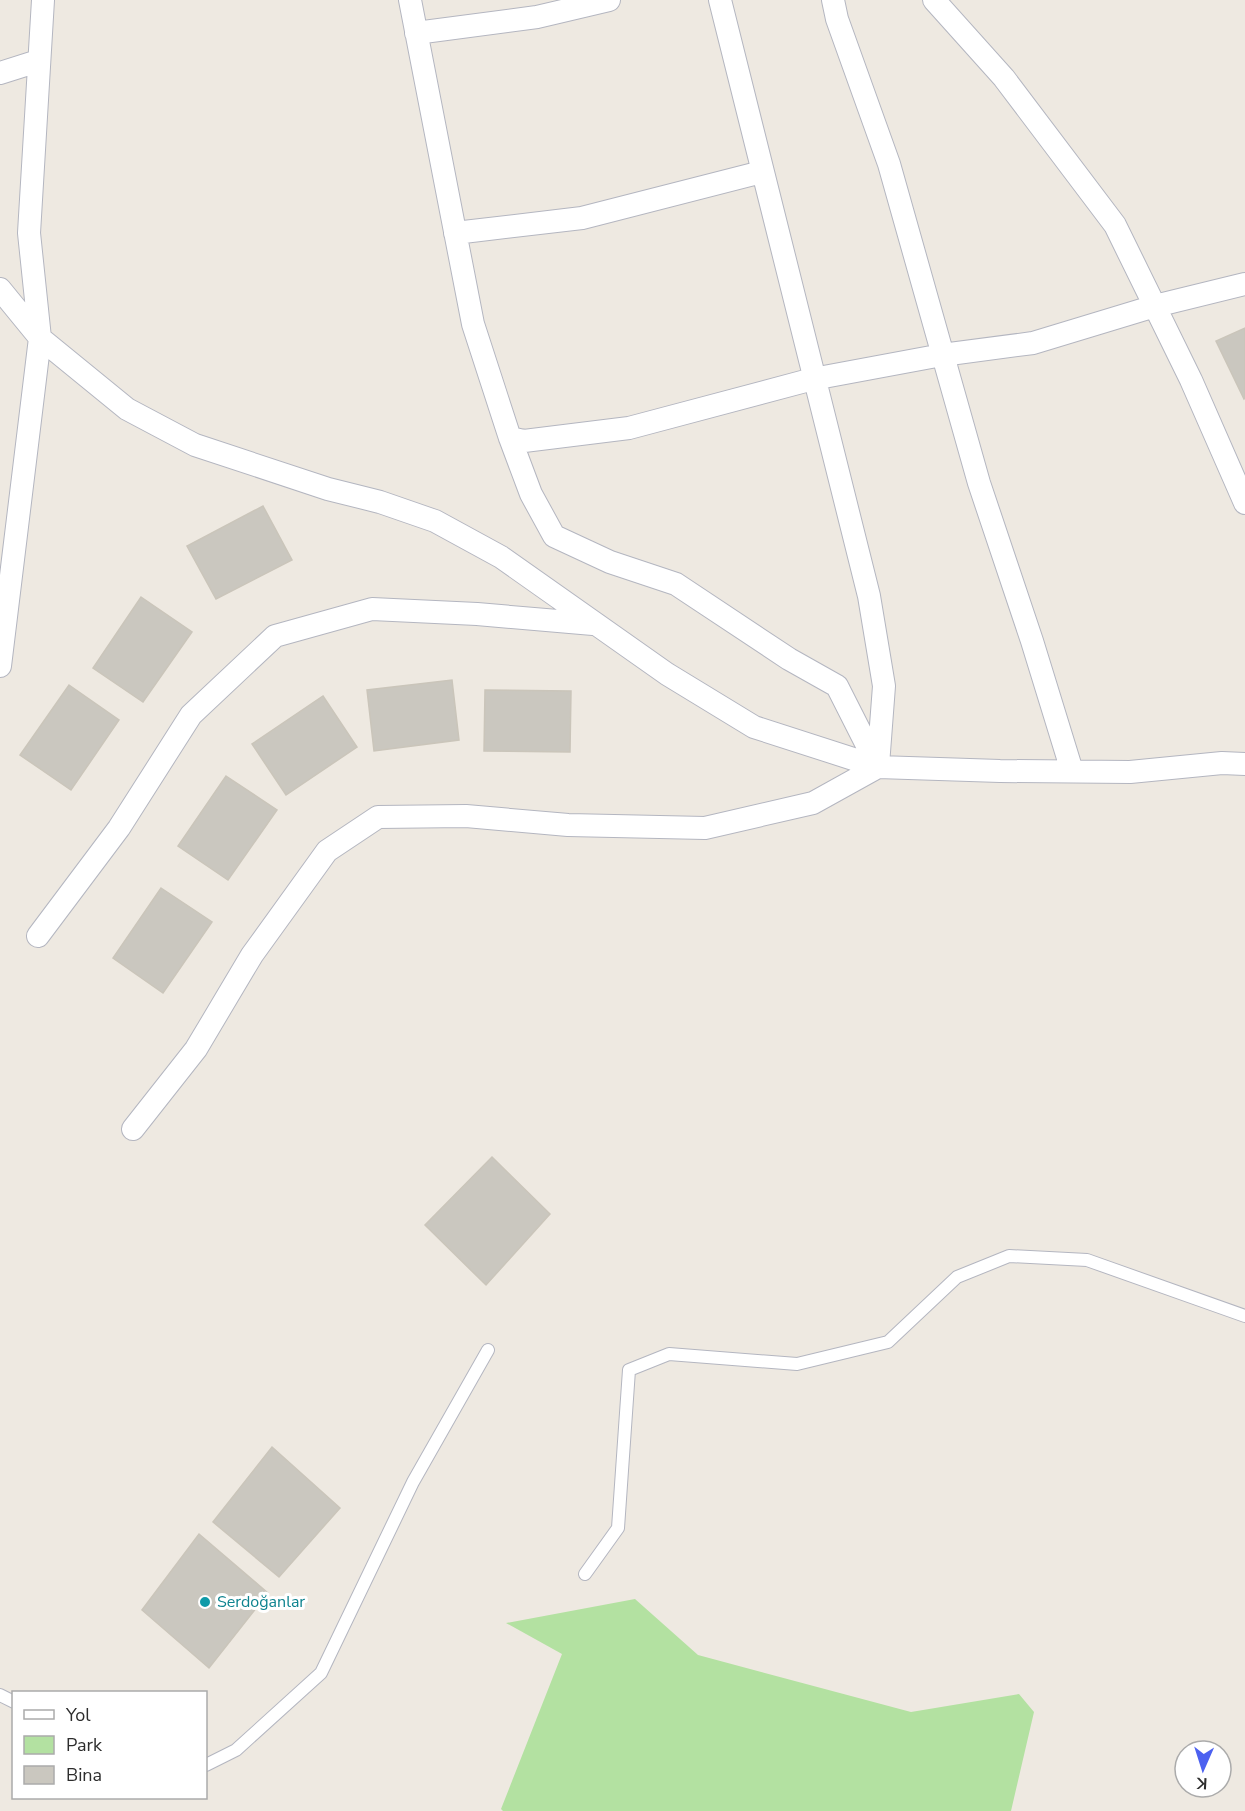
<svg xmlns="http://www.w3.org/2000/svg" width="1245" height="1811" font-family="'Nunito Sans',sans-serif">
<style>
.green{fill:#b3e1a1}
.building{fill:#cac7bf;stroke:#cac5ba;stroke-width:1.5}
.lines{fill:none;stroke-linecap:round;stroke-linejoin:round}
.lane-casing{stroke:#b4b6c0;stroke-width:14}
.street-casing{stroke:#b4b6c0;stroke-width:24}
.lane{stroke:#fff;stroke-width:12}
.street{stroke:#fff;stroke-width:22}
.culture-dot{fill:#0f9aa8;stroke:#fff;stroke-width:2}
.labels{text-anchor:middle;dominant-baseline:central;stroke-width:6;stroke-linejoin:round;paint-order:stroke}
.culture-label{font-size:16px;fill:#0d838f;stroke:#fff;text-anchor:start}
</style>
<rect width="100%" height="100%" fill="#eee9e1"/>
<path class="green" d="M635,1599L698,1655L911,1712L1019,1694L1034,1712L1011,1811H503L501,1809L562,1654L506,1623Z"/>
<path class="building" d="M1245,328V398L1244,399L1216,341Z
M263,506L292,560L216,599L187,546Z
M141,597L192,632L143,702L93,668Z
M452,680L459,740L374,751L367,690Z
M69,685L119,720L71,790L20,755Z
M485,690L571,691L570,752L484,751Z
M323,696L357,747L286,795L252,744Z
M226,776L277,810L228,880L178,846Z
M161,888L212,922L163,993L113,958Z
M492,1157L550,1214L486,1285L425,1225Z
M272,1447L340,1508L279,1577L213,1522Z
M199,1534L268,1593L209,1668L142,1610Z"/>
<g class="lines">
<defs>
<path id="lane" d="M585,1574L618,1528L629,1370L669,1354L797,1364L888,1342L957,1277L1009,1256L1087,1260L1245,1316
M0,1695L14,1702
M206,1765L236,1750L321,1673L413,1482L488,1350"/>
<path id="street" d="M410,0L473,324L510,438L531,494L554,536L610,562L676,584L789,659L837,686L878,767
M720,0L869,596L884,686L878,765
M833,0L837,19L889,164L979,483L1032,641L1072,771
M934,0L1004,78L1115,225L1191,380L1245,503
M416,33L537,17L609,0
M0,73L38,61
M455,233L582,218L762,172
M0,289L40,338L127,409L195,445L328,489L380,502L435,521L501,557L667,674L754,727L878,767L1000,771L1130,772L1222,763L1245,764
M510,438L524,441L629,428L813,379L942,355L1033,343L1155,306L1245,284
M0,666L40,338L29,233L43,0
M38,936L119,828L191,715L275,636L372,609L477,614L593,624
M133,1129L196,1049L252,955L327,851L378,817L466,816L568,825L705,828L813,803L878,767"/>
</defs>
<use href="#lane" class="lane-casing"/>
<use href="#street" class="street-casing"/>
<use href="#lane" class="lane"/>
<use href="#street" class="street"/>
</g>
<circle class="culture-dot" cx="205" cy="1602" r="6"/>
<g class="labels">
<g class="culture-label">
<text x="217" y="1602">Serdoğanlar</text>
</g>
</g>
<rect x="12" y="1691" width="195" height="108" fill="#ffffff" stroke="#ababab" stroke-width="1.5"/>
<rect x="24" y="1710" width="30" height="9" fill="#ffffff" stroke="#ababab" stroke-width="1.5"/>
<text x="66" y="1721" font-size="18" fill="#2d2d2d">Yol</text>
<rect x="24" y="1736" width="30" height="18" fill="#b3e1a1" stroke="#ababab" stroke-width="1.5"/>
<text x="66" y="1751" font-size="18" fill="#2d2d2d">Park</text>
<rect x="24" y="1766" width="30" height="18" fill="#cac7bf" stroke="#ababab" stroke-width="1.5"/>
<text x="66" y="1781" font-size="18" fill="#2d2d2d">Bina</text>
<g transform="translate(1203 1769) rotate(183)"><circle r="28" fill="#ffffff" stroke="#ababab" stroke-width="1.5"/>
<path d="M0-4.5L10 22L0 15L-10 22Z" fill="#4c61f0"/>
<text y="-9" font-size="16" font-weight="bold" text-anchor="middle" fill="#2d2d2d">K</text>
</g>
</svg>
